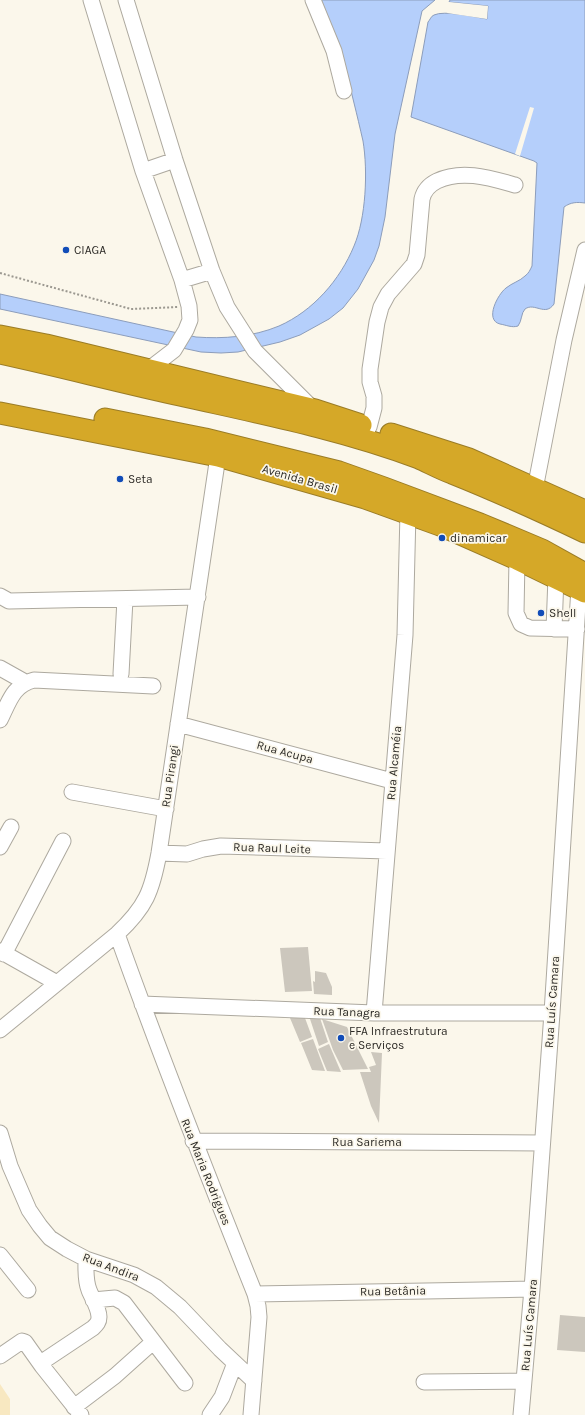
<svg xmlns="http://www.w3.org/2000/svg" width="585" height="1415" font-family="Karla,sans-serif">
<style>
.green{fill:#f8e8c1}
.water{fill:#b5cffb;stroke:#8c9dbb}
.pier{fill:#fbf7eb}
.building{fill:#ccc7bd}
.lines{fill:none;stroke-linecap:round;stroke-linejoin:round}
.minor-casing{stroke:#ada99f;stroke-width:17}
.highway-casing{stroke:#9a7c27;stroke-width:23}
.path{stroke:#9b9890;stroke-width:2;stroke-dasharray:2 2;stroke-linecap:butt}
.minor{stroke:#fff;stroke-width:15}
.highway{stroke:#d5a828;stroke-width:21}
.poi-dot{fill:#114cb8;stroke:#fbf7eb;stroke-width:1.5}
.labels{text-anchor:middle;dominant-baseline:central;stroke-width:3.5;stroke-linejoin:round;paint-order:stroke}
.poi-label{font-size:12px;fill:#2b2925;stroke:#fbf7eb;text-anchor:start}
.street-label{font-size:12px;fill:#2b2925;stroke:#fbf7eb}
</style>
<rect width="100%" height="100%" fill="#fbf7eb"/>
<path class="green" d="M0,1384L10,1399V1415H0Z"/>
<path class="water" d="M317,0H435L422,11L395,134L385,217L379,246L374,260L358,289L343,308L329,319L300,335L280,342L238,352L221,353L201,352L0,309V294L196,337C223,339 253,337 279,326C313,311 340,280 354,246C366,218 368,171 363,141C360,128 357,115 354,103C351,92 349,81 346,70C338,46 326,23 317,0Z
M450,0H585V203C577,202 571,202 564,207L554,304C545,317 535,302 525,309C521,313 522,321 518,326C512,328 506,325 500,324C484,320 498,294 506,288C512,283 520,281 525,276C529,273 530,270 532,266L537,163L534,161L411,117L428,22C430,20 431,16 434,15C444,10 475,17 487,19L488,6L449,2Z"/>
<path class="pier" d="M449,2L488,6L487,19L447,13L448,11L485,17L486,8L449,4Z
M530,107L534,108L520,156L515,154Z"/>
<path class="building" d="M308,947L312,991L285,992L280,948Z
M315,971L326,973L332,987V995L314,994L313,981L315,982Z
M290,1018H305L312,1037L300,1042Z
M320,1018L328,1042L319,1046L310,1019Z
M322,1019L347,1027L368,1069L343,1070L333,1050Z
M313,1039L325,1071L312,1070L301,1043Z
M329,1044L341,1072L327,1071L318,1049Z
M371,1052L382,1053L379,1123L371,1106L360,1072H371L369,1067L376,1065Z
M560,1315L585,1317V1352L557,1350Z"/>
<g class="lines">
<defs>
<path id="minor" d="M91,0L143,171L182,280L189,306L190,320L186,330L174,350L148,370
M126,0L175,160L212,271L227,307L255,351L314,410
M313,0L334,51L344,91
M143,171L175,160
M182,280L212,271
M369,427L374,408V396L370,382V369L377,322L381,307L388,294L414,264L417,255L422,199C424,190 429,185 437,181C462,169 490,178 515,185
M535,489L564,340L585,250
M517,559L516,613L521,624L530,628L577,629
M0,596L9,601L198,597
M554,629L556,577
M0,668L25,682
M121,674L125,599
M0,720C9,702 13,685 34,680L153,686
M178,724L392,781
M72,792L166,809
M0,847L11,827
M159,853L187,854L203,849L221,846L387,851
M117,934C160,1055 207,1174 255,1294L258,1306L259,1317L251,1415
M0,951L57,983
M4,954L63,841
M142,1004L374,1013H552
M374,1013L405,635L408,512
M0,1030L117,934C146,907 152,891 159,853L218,456
M0,1133L10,1166L29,1210L40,1226L50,1238L67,1249L86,1259L134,1275L156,1287L180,1307L220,1349L254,1381
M193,1141L542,1143
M0,1255L28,1290
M255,1294L532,1289
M93,1300L115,1298L124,1303L185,1383
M0,1356L22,1341L25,1342L42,1366L81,1415
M45,1360L93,1328C97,1324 99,1322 99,1317C99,1308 92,1298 89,1290C85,1280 86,1269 86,1259
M424,1382L524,1381
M74,1407L115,1376L153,1342
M210,1415L222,1397L235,1363
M521,1415L532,1289L552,1013L579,588"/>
<path id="highway" d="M0,336L46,345L315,410L361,425
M0,353C60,366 120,382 180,395C260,413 342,429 419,458C430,463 441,469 452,473C497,491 541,511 585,532
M0,413L218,456L365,498L440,525L517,559L585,592
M105,419L205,439L339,472L384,488L480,524L542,550L585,574
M391,434L469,459L585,511"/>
</defs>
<use href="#minor" class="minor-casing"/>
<use href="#highway" class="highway-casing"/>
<path class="path" d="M0,273L131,309L178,307"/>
<use href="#minor" class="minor"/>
<use href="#highway" class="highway"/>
</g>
<g class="poi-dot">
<circle cx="66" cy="250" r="4"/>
<circle cx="120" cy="479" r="4"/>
<circle cx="442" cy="538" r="4"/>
<circle cx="541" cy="613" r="4"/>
<circle cx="341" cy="1038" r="4"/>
</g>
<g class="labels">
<g class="poi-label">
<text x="74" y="250">CIAGA</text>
<text x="128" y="479">Seta</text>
<text x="450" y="538">dinamicar</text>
<text x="549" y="613">Shell</text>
<text x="349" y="1031">FFA Infraestrutura<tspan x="349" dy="14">e Serviços</tspan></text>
</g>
<g class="street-label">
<text transform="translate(300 479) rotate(16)">Avenida Brasil</text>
<text transform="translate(285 752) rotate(15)">Rua Acupa</text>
<text transform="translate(394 763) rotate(-85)">Rua Alcaméia</text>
<text transform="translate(170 776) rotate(-82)">Rua Pirangi</text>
<text transform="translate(272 848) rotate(2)">Rua Raul Leite</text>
<text transform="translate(552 1002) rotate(-86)">Rua Luís Camara</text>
<text transform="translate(347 1012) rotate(2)">Rua Tanagra</text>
<text x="367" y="1142">Rua Sariema</text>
<text transform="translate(206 1172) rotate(68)">Rua Maria Rodrigues</text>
<text transform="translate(111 1267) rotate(21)">Rua Andira</text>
<text transform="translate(393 1291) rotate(-1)">Rua Betânia</text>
<text transform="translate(529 1325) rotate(-85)">Rua Luís Camara</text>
</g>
</g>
</svg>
